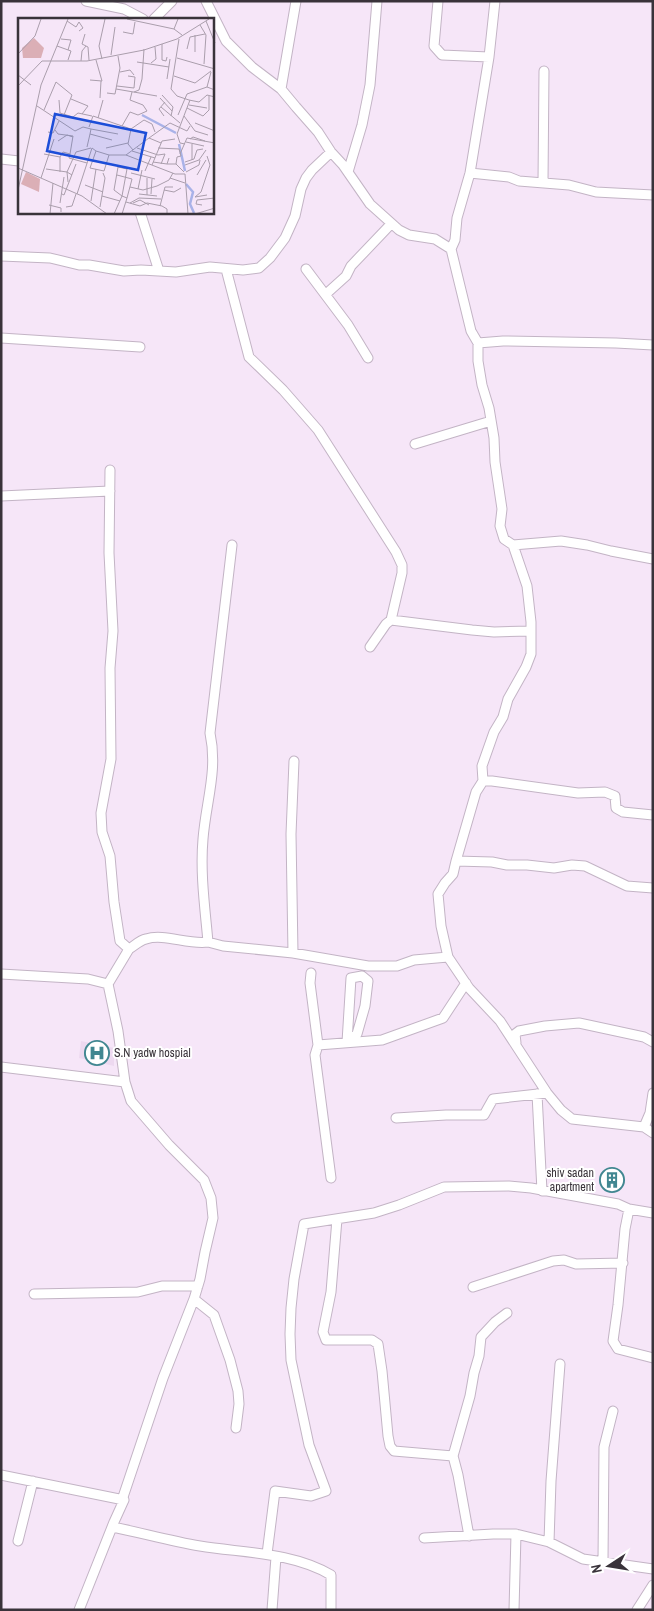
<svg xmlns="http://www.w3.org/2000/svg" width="654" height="1611" font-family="'Archivo Narrow',sans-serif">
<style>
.built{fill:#edd9f0}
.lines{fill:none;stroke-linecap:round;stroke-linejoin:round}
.street-casing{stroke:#c3b4c5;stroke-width:11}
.street{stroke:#fff;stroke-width:9}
.labels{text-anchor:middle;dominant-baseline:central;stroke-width:4;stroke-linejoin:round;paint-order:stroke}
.poi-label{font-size:12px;fill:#39333a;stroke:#fff;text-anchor:start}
.inset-river{fill:none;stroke:#a9b2e8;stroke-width:2.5}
.inset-road{fill:none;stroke:#aa9eac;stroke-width:1}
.view{fill:#1d4ed8;fill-opacity:0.15;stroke:#1d4ed8;stroke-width:2.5}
.inset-edge{fill:none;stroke:#39333a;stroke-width:2.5}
</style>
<rect width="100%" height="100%" fill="#f6e6f8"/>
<path class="built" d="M81,1041L114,1048V1066L79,1058Z"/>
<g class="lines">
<defs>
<path id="street" d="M86,1L124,9L143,19
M206,1L226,41L252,67L281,89L296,107L318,132L331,152L343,165L370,204L399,230L409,235L435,239L451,249
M438,1L434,46L442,55L489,57
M495,1L489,57L470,173L457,218L455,240L451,249L471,331L478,343V361L482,385L489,408L494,438L495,462L502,509L500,526L504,539L513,545L527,586L531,622V654L526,667L508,699L503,717L494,732L482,766L483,781H492L578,793L605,792L615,796L616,808L623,812L653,815
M154,19L172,1
M281,89L296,1
M1,159L19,161
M348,172L362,125L370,85L377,1
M470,173L509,177L519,181L569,185L596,192L653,195
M543,182L544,71
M140,212L159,271
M1,256L50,258L79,265H89L124,271L141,270L176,272L210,267L243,270L259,268L270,258L285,238L295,216L301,189L306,178L312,170L331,152
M226,269L249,357L283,390L318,430L396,552L402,565V573L391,620
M306,269L348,325L368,358
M326,294L346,276L351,266L391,224
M1,338L140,347
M478,343L503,341L616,343L653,345
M415,444L491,421
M110,470L109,553L113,631L110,668L111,759L101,813L102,832L110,856L114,902L120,941L129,949C134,946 140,940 146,939C164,933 188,945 208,942
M1,496L110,491
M232,545L210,733C218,771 206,801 203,839C200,873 205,908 208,942L223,946L293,953L368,966H397L414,960L448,957
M513,545L561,541L587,545L611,551L653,559
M370,647L386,624L391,620L472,630L494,632L530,631
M483,781L476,792L456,861L492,862L507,865H527L554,868L572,865L585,866L627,886L653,888
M456,861L453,874L445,883L438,894L441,926L448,957L469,988L500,1021L547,1093L561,1110L572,1119L644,1127L653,1133
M293,953L291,834L294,761
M311,973L310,983L318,1045L382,1040L443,1018L466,983
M1,974L88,979L108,984
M362,976L368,981L365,1006L357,1034L347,1042L351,978Z
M516,1043L515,1034L519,1031L545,1026L579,1023L644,1037L653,1042
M318,1045L315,1055L331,1178
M1,1067L125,1082
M537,1094L542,1191
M396,1118L446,1115H484L493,1099L547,1093
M644,1127L650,1113L653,1093
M653,1213L629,1209L625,1229L618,1305L613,1341L618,1349L653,1358
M337,1219L331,1292L323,1332L326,1340H372L378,1344L382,1371L388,1436L390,1446L394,1451L453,1456
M473,1287L553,1261L564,1260L576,1264L623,1263
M34,1294L138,1292L162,1286H198
M194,1299L214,1315L230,1360L238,1391L239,1404L236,1428
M1,1475L124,1500
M113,1527C142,1533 171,1541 200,1546C243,1553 292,1552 331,1575V1610
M469,1536L458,1475L453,1456L470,1396L474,1373L479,1356L481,1337L495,1322L507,1313
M424,1538L493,1534H516L549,1542L583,1559L653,1569
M18,1541L33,1481
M549,1542L551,1481L560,1364
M267,1554L275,1491L311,1496L326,1491L309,1445L291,1360L290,1334L291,1308L294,1279L304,1224L374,1213L399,1205L444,1187L509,1186L531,1188L618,1204L629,1209
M603,1561L604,1447L613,1411
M79,1610L114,1522L124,1500L123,1497L163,1378L194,1299L200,1279L205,1252L213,1218L211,1198L204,1180L169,1145L131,1101L125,1082L118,1031L108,984L129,949
M272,1610L276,1557
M514,1610L516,1534
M637,1610L653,1585"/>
</defs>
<use href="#street" class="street-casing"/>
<use href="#street" class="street"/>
</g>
<defs>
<symbol id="hospital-ring" viewBox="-11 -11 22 22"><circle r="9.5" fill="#fff" stroke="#418791" stroke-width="1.5"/><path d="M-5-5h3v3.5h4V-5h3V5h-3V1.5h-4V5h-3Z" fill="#418791"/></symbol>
<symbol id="building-ring" viewBox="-11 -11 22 22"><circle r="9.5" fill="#fff" stroke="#418791" stroke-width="1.5"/><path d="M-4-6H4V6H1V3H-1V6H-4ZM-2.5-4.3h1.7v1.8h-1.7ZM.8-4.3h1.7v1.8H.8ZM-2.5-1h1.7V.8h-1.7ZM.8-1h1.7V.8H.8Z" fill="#418791"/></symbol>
</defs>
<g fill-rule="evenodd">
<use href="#hospital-ring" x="83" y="1039" width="28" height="28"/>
<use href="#building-ring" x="598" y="1166" width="28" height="28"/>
</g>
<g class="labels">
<g class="poi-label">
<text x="114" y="1053">S.N yadw hospial</text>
<text x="594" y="1173" text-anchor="end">shiv sadan<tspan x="594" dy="14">apartment</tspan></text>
</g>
</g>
<g transform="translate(18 18)">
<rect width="196" height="196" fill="#f6e6f8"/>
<path d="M8,154L22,161L21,174L3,166Z" fill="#dbafb6"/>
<path d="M16,20L26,30L23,40H5L4,30Z" fill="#dbafb6"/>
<path class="inset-river" d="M124,97L158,115M161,126L167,153M168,166L175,174L172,186L176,195"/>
<path class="inset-road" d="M109,1L156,11M160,1L156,11L164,17M49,3L58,9L61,4L65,10L61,13M188,3L197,25M182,7L188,17L186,46M105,14L115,16L117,4M67,16L64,26L70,29L71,42M177,17V34M43,21L53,22L50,32M161,21L153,71L159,78L171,82L181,84L189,77L197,79M144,26V42L148,43L149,39M39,28L53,33L50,42M169,31L172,19L187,16M0,36L17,18L23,1M93,37L97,9M159,40L197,51M84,41L81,28L87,1M63,43L64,33L68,28M119,44L151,49M133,45L138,41L137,29M102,54L112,52L116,57M193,54L189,69L197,72M0,57L13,67M156,58L177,65L193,53M149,61L152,41M72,62L84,63L78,42M0,68L24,43H69L126,32L159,21L191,1M99,68L116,70L117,59L110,58M98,71L139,78M116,74L121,72L124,61L126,31M89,75L97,76L102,50L100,38M144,77L155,89L153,98M82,80L83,63M142,80L154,93M53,81L70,88L64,96M41,82L42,95L55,99L60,95L74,98M171,87L189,90M19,88L57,113L65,109L73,111M143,89L162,105M169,90L185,98L191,92V78M26,92L38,64L54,77L46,97M160,97L169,76L189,69M146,98L141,91L147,84M166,98L177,113L190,117M80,100L85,82M177,105L197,113M104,108L112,94L120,97L129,93L125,87L112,82L114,74M71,109L75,98L113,111L110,126L115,132M113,111L126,102L134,106L137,114M37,112L40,116L55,118L52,136M30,114L35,115L41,103M72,116L73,111L100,116M131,120L152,105L169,113L172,108M172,121L175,119L187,123M40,123L49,117L55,119M168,124L186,128M167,126L162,125L159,116L172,82M174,126V142M69,129L72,116L94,122M88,130L110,125M119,130L140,137L147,136L143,146M140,130L161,131L163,138L159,139L158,146M114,133L137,140M26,136L42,139V154M162,136L169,120L197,125M91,137L78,133L72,150L86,153L91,137H108L157,156H167L170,196M108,137L131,120L143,125M42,139L45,134L52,136L51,140L69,145M135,144L149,146L151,140M167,144L176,141L179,132L185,131M149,146H158L166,154M134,147L144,123L157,121M167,147L181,142L188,132M100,149L109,151L104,178L96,172ZM0,150L64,178L89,196M28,151L49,154L50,164M127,153L133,139M168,154L181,147L182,142M113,155L137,161M54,157L49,154L58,134L73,130M99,157L114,161L109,180M179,157L188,142M23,160L36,121M152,160L167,165M67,167L85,174M112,169L125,172L139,168L151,162L155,155M120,171L124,152M0,172L23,67L50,1M146,172L156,174L163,170M44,176L46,177L58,146M59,176L74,130L78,133M121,176L139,178M133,176L134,161M129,177V160M189,177L177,179L183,174L192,147L189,138M84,178L102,183M73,183L78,151M108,184L122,188L129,185L144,188L149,191V196M42,185L46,159M112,185L121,180L143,181M115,185L122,182L131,187M31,187L43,190V194M184,187L178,186L179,182L197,180M142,188L147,169H155M48,189L54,188L58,176M82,189L87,160L85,155M32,196L35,165M96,196L104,178L109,180L104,196M177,196L197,190"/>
<path class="view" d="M37,96L128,115L120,152L29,133Z"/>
<rect width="196" height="196" class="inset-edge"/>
</g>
<rect width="654" height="1611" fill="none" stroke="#39333a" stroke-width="5"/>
<g transform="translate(609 1566) rotate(258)" stroke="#ffffff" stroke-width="4" paint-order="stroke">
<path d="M0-4L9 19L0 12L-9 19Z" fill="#39333a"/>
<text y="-8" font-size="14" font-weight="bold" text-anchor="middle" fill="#39333a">N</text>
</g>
</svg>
